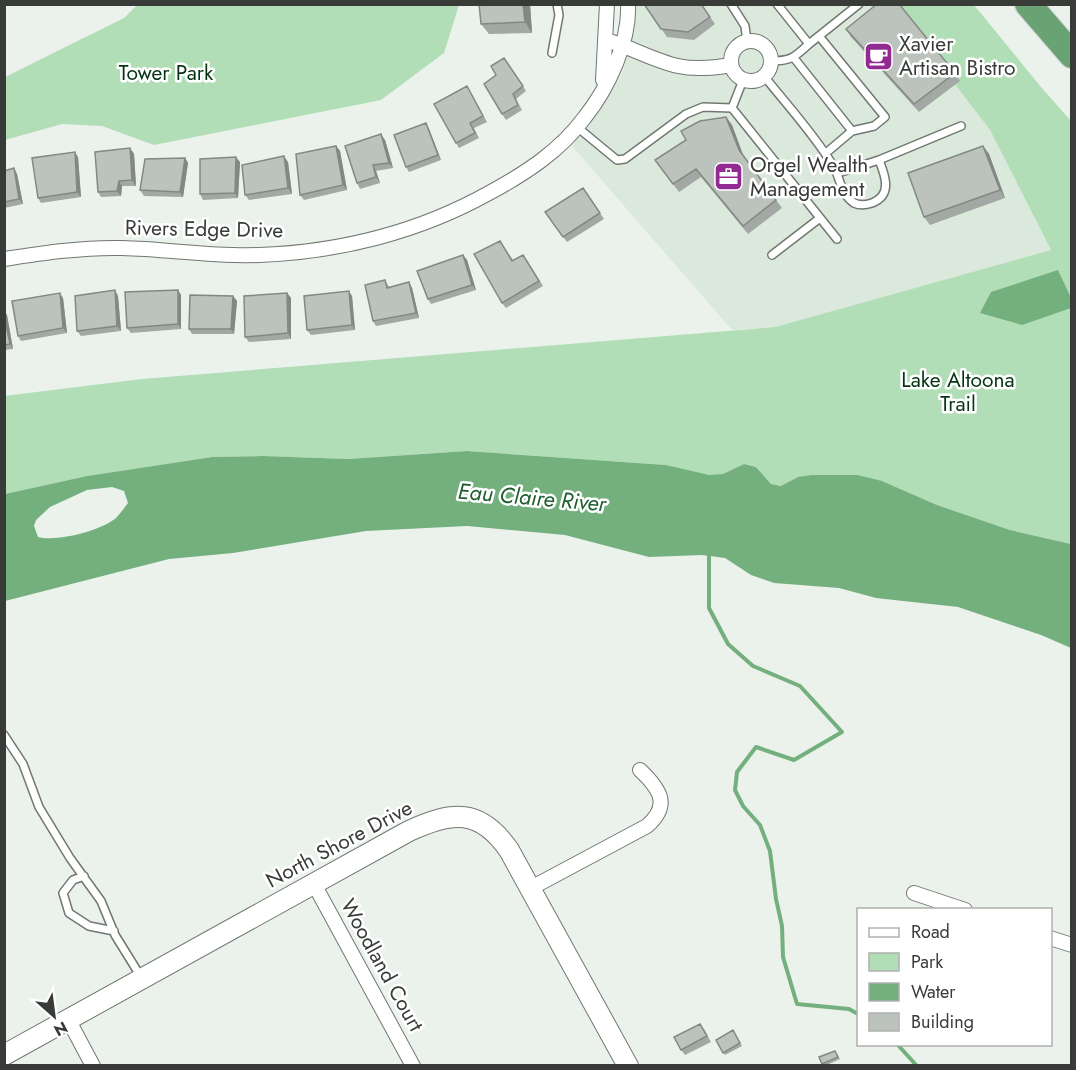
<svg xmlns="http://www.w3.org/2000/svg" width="1076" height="1070" font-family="Jost,sans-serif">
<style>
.built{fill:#dbe9dc}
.green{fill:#b2deb7}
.water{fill:#74b07d;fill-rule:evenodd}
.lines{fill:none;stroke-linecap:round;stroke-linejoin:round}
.stream{stroke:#74b07d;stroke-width:4}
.lane-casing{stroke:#717771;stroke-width:10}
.street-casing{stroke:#717771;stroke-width:16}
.secondary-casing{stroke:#717771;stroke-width:22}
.highway-casing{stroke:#cfd0cf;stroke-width:28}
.lane{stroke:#fff;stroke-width:7}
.street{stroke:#fff;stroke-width:14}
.secondary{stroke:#fff;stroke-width:20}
.highway{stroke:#6aa373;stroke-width:26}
.wall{fill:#a2a8a3}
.shaded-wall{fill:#848884}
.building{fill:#bcc3bd;stroke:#848884;stroke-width:1.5}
.labels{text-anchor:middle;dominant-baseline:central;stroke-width:5;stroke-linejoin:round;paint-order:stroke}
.poi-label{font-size:21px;fill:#383b38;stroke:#fff;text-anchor:start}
.park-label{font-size:21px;fill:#063413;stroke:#fff}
.street-label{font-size:21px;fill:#383b38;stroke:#fff}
.water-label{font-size:22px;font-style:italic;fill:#1d5c2c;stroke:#fff}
</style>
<rect width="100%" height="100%" fill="#eaf2eb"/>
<path class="built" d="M633,5H894L990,130L1051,250L775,327L732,330L572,146L603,104L619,80L625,66L631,36Z"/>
<path class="green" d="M137,5V4L459,5L444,53L381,100L154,145L102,126L62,124L5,140V77L124,18Z
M894,5H974L1041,87L1071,121V544L1010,530L937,505L882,481L798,477L782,486L771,484L756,467L744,464L723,474L709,476L666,465L467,451L348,459L263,456L212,457L87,476L5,494L4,396L142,379L775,327L1051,250L990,130Z"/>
<path class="water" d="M1058,270L1071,298V308L1022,325L980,313L991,292Z
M467,451L666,465L709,475L723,474L744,464L756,467L771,484L781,486L798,477L812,475H857L882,481L937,505L1010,530L1071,544V648L1041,635L958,607L876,598L839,588L774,583L751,575L725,558L702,555L649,557L565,535L467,526L366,531L233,553L169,559L5,601V494L87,476L212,457L263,456L348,459ZM112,487L124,491L128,503C124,508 120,514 116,518C100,531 57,542 38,537L34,526L36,520L50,507L87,490Z"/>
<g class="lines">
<path class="stream" d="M709,552V608L728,644L753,666L800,686L842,732L794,760L756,747L737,772L735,790L743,806L760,825L770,851L776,899L782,926L783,957L797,1004L849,1009L858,1014
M897,1044L917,1066"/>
<defs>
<path id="lane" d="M731,4L745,26L747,42
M819,36L885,117L874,126L852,131L826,153
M809,44L859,4
M552,53L559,15L557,4
M794,58L852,131
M770,61C791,61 794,58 809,44L777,4
M764,76C787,105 813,133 832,164C841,177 839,193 854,203C860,206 866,205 872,203C893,195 885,175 879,160L838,173
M743,80L732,108L837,239
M577,127L617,160L625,159L686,114L703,107L732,108
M879,160L961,126
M772,255L820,218
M4,735L23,764L39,807L70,858L101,901L115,935L141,977
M84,876L73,880L63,893L69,913L89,926L114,931"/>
<path id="street" d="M606,40C631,47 654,61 678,66C696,70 714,68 731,65
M731 61a20 20 0 1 1 40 0a20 20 0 1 1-40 0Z
M603,80L607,4
M4,259C43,253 83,247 122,248C168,249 213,257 259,255C339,252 419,232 489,193C526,173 560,151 585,117C608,88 630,42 628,4
M314,884L413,1066
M531,888L647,826C671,805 660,789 640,770
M914,893L965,910
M1050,938L1072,945
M68,1019L93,1066"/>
<path id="secondary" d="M4,1055L409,831C452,811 480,808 509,850L628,1066"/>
<path id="highway" d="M1028,4L1072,55"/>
</defs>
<use href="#lane" class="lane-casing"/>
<use href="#street" class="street-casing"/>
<use href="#secondary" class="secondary-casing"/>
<use href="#highway" class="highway-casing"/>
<use href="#lane" class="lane"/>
<use href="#street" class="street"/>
<use href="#secondary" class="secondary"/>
<use href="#highway" class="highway"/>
</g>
<path class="wall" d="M530,4L532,33L489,34L481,24Z
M644,4H701L715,24L694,40L667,37Z
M846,29L955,73L960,81L919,112L851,37Z
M504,58L526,91L516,99L522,110L506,120L502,114L496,75Z
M467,86L487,122L474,128L479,138L459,148L456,143Z
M726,117L732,125L744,157L782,208L748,234L701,177L679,192L655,160L686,140Z
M426,123L429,129L441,160L409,172L406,167Z
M385,140L393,168L376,171L380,183L360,189L357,183Z
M336,146L340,151L347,190L304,200L300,195Z
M983,146L989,154L1005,198L930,225L924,217Z
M130,148L134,154L136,186H122L121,196L101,197L98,192Z
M78,157L81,197L41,203L38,198Z
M185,158L188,163L183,197L144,196L140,190Z
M240,162L238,198L203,200L200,194Z
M288,162L292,194L249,200L245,195Z
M14,168L17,174L23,204L4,208V171Z
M583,188L604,219L567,242L545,212Z
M500,241L513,260H527L543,286L506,308L502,303Z
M463,255L467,260L476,290L431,304L428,299Z
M385,280L389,287L409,282L412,288L419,318L376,326L373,321Z
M178,290L181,295V329L131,333L127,328Z
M287,293L291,298V339L249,342L245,337Z
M118,296L121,331L81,336L77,331Z
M233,296L237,301L234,334H192L189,329Z
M352,296L355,330L311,335L307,330Z
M63,298L67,333L21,341L18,336Z
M4,311L7,315L13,349L4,350Z
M704,1029L711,1042L685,1055L681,1050Z
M733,1030L742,1046L725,1055L716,1040Z
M835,1051L840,1059L827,1065H823L819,1057Z"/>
<path class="shaded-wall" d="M523,4H530L532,33L525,22Z
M726,117L732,125L744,158L739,150Z
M426,123L429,129L441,160L438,155Z
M381,134L385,140L393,168L389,163Z
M336,146L340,151L347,190L343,185Z
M983,146L989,154L1005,198L1000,190Z
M130,148L134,154L136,186L132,180Z
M75,152L78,157L81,197L77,192Z
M284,156L288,162L292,194L288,188Z
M236,157L240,162L238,198L235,193Z
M185,158L188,163L183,197L180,192Z
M373,165L376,171L380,183L376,177Z
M14,168L17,174L23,204L19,199Z
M119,181L122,186L121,196L117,191Z
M463,255L467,260L476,290L472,285Z
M409,282L412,288L419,318L416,313Z
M115,290L118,296L121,331L117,326Z
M178,290L181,295V329L178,324Z
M349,291L352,296L355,330L352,325Z
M60,293L63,298L67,333L63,328Z
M287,293L291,298V339L288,333Z
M233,296L237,301L234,334L231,329Z
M4,311L7,315L13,349L10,344Z"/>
<path class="building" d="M479,4H523L525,22L481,24Z
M644,4H701L710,17L688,32L661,29Z
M877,4H899L955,73L914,104L846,29Z
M504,58L523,86L513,94L518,105L502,114L484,84L496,75L491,66Z
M467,86L483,116L470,123L475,133L456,143L434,104Z
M726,117L739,150L776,200L743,226L696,169L673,184L655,160L686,140L681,131L700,121Z
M426,123L438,155L406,167L394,135Z
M381,134L389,163L373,165L376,177L357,183L345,146Z
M336,146L343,185L300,195L296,154Z
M983,146L1000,190L924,217L908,173Z
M130,148L132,180L119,181L117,191L98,192L95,152Z
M75,152L77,192L38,198L32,158Z
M284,156L288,188L245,195L242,165Z
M236,157L235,193L200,194V159Z
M185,158L180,192L140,190L145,159Z
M14,168L19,199L4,202V171Z
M583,188L600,213L563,237L545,212Z
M500,241L512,261L523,255L539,281L502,303L474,254Z
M463,255L472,285L428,299L417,271Z
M385,280L387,288L409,282L416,313L373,321L365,285Z
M115,290L117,326L77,331L75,296Z
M178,290V324L127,328L125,292Z
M349,291L352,325L307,330L304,296Z
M60,293L63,328L18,336L12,301Z
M287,293L288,333L245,337L244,296Z
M190,295L233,296L231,329H189Z
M4,315L10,344L4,345Z
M700,1024L707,1036L681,1050L674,1037Z
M733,1030L740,1043L723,1053L716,1040Z
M835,1051L838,1057L822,1064L819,1057Z"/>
<defs>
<symbol id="cafe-square" viewBox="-11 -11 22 22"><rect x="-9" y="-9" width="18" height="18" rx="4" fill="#912b91" stroke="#fff"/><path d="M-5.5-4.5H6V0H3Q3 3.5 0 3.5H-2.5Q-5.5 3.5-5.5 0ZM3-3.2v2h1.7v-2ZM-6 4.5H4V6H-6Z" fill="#fff"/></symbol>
<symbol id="office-square" viewBox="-11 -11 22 22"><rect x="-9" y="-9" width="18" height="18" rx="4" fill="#912b91" stroke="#fff"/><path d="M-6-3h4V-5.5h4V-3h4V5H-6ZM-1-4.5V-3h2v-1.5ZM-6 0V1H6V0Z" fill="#fff"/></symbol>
</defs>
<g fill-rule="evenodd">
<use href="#cafe-square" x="862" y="40" width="33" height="33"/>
<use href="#office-square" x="712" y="160" width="33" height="33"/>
</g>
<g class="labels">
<g class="poi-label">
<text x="899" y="44">Xavier<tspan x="899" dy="24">Artisan Bistro</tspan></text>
<text x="750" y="165">Orgel Wealth<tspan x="750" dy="24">Management</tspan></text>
</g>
<g class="park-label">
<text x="166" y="73">Tower Park</text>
<text x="958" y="380">Lake Altoona<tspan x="958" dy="24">Trail</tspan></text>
</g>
<g class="street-label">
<text transform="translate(204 229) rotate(1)">Rivers Edge Drive</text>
<text transform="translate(339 844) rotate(-28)">North Shore Drive</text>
<text transform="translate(382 965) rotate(61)">Woodland Court</text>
</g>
<g class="water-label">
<text transform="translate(532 497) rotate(5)">Eau Claire River</text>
</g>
</g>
<rect width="1076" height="1070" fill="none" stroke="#383b38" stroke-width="12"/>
<rect x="857" y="908" width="195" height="138" fill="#ffffff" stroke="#afb1af" stroke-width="1.5"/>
<rect x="869" y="928" width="30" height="9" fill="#ffffff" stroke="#afb1af" stroke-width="1.5"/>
<text x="911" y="938" font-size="18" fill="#383b38">Road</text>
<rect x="869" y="953" width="30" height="18" fill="#b2deb7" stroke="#afb1af" stroke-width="1.5"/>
<text x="911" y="968" font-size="18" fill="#383b38">Park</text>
<rect x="869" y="983" width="30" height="18" fill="#74b07d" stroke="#afb1af" stroke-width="1.5"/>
<text x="911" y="998" font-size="18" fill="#383b38">Water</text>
<rect x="869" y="1013" width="30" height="18" fill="#bcc3bd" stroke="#afb1af" stroke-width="1.5"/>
<text x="911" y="1028" font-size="18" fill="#383b38">Building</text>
<g transform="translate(54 1016) rotate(152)" stroke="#ffffff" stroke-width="4.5" paint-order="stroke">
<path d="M0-4.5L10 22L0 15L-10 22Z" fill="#383b38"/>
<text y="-9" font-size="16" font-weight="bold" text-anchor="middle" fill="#383b38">N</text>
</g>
</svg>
